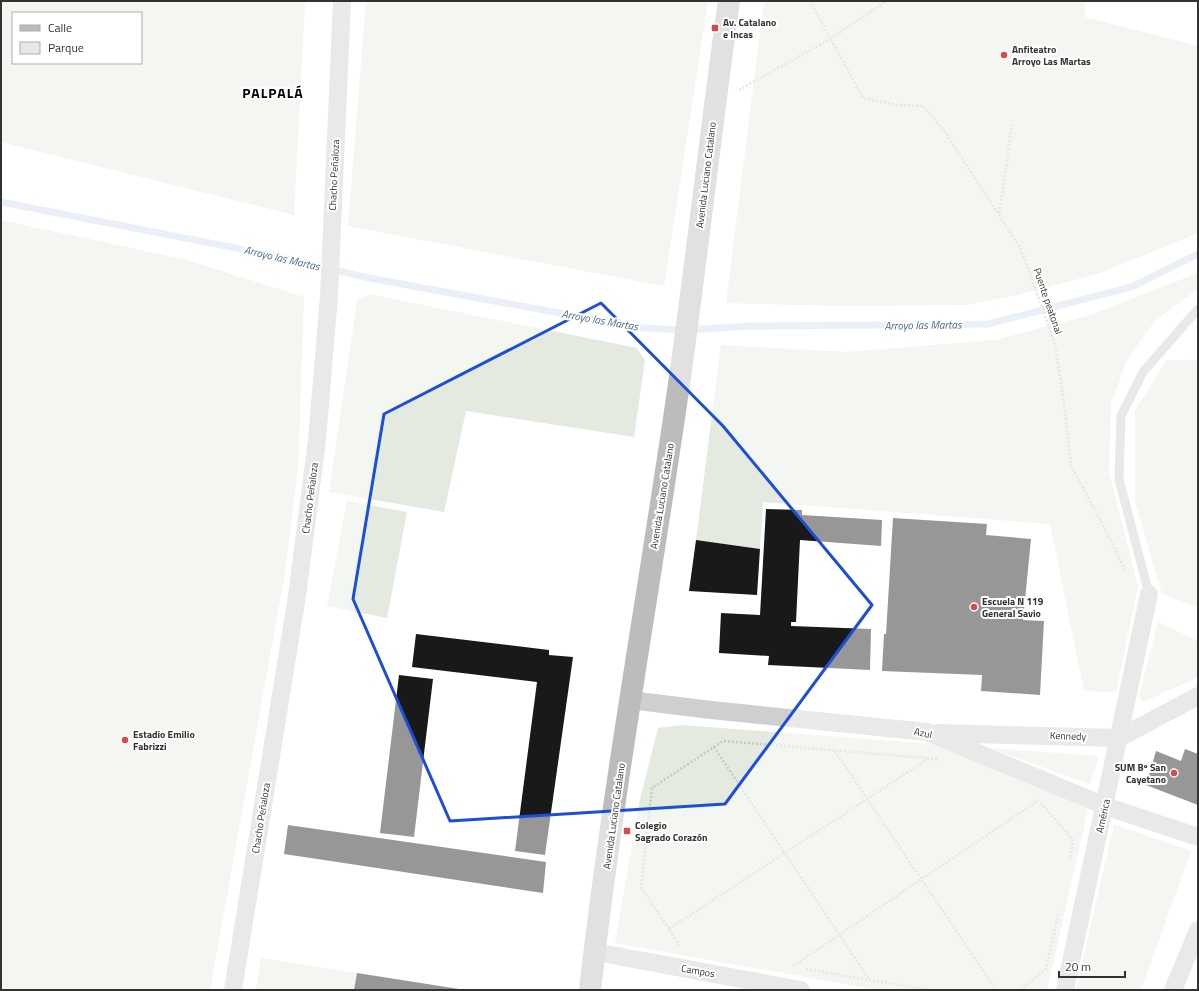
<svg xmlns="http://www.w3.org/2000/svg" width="1199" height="991" font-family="'Titillium Web',sans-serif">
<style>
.green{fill:#e4eadf;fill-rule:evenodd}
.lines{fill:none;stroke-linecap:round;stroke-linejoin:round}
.stream{stroke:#d0deea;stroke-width:7}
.building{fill:#191919}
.path{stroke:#c9c9c9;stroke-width:2.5;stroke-dasharray:2 2;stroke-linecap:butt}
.lane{stroke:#cfcfcf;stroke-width:9}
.street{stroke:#cfcfcf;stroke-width:18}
.secondary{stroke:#bcbcbc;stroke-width:22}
.marked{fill:none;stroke:#1d4ed8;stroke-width:3;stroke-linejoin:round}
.poi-dot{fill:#d44c49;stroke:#fff;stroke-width:1.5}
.labels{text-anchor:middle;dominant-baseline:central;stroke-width:4;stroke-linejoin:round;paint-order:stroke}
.poi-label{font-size:10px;font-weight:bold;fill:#323232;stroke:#fff;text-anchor:start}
.street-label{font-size:10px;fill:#323232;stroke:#fff}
.water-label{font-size:11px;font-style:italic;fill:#476b8c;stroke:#fff}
.district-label{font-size:14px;font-weight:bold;letter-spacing:1px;fill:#000;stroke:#fff}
</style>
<rect width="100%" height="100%" fill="#fff"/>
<path class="green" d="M1,1H305L294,215L1,142ZM13,13H141V63H13Z
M366,1H708L664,286L348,226Z
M764,1H1085V17L1198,46V233L1100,273L1018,295L965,305L846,306L726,303Z
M1,220L187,260L304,297L298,467L285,572L210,990H1Z
M1198,273V289L1154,322L1127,360L1111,404L1109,472L1138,586L1116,692L1084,691L1050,524L763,502L760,549L696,540L721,345L846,352L995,340L1091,315Z
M369,294L637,348L645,360L634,437L466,411L444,512L329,492L357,301Z
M1167,360H1198V607L1162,594L1135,501V410Z
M347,501L407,512L387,618L327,606Z
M1158,622L1198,641V677L1143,702L1139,697Z
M682,725L935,744L1088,809L1047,990H877L615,943L640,799L658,728Z
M989,748L1099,756L1090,784Z
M1114,824L1191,851L1141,990H1076Z
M261,958L357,973L354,990H256Z"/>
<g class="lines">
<path class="stream" d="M1,202L266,254L369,278L642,328L686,330L752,326L988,324L1131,287L1198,254"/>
</g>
<path class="building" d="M766,509L802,510V515L882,520L881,546L800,540L796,622H791V626L871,629L870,670L768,665L769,656L719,653L721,613L760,615Z
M893,518L987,524L986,535L1031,539L1023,620L1044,621L1040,695L981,691L982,675L882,671L884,634H886Z
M696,540L760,549L757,595L689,591Z
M416,634L549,650V655L573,657L545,855L515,851L537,682L412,667Z
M399,675L433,679L414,837L380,833Z
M1185,749L1198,754V805L1146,785L1156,751L1181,761Z
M288,825L546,862L543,893L284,854Z
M357,973L459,989V990H354Z"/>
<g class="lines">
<path class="path" d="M810,1L863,98L897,105L923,106L943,129L1019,246L1026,262L1055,345L1063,396L1071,466L1104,527L1126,572
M739,90L830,39L887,1
M999,213L1006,169L1012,121
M714,747L869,979
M835,751L996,990
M1041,803L1073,840L1070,860
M669,929L928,759
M679,946L669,929L641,887L652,788L723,741L938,759
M793,966L1039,800
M806,969L929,990
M1020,990L1046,969L1059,911"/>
<path class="lane" d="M1149,594L1119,479L1121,416L1143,372L1198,309"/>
<path class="street" d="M630,700L711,710L927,732L1105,806L1198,837
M938,733L1119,738L1198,696
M595,952L801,990
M233,990L297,596L317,440L329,296L342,1
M1065,990L1149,594
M1173,990L1198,930"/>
<path class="secondary" d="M590,990C613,787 650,586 679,384C697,257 711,128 729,1"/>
</g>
<path d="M0 0H1199V991H0ZM601,303L723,426L872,605L725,804L450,821L353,599L384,414Z" fill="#fff" fill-opacity=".55" fill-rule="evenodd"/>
<path class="marked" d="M601,303L723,426L872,605L725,804L450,821L353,599L384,414Z"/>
<g class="poi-dot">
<rect x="711" y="24" width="8" height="8" rx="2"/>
<circle cx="1004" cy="55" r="4"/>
<circle cx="974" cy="607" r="4"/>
<circle cx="125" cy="740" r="4"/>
<circle cx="1174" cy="773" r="4"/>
<rect x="623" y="827" width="8" height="8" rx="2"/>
</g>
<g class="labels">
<g class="poi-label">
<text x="723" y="22">Av. Catalano<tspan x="723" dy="12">e Incas</tspan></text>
<text x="1012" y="49">Anfiteatro<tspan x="1012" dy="12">Arroyo Las Martas</tspan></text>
<text x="982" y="601">Escuela N 119<tspan x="982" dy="12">General Savio</tspan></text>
<text x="133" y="734">Estadio Emilio<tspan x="133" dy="12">Fabrizzi</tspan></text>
<text x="1166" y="767" text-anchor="end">SUM Bº San<tspan x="1166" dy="12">Cayetano</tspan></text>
<text x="635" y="825">Colegio<tspan x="635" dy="12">Sagrado Corazón</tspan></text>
</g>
<g class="street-label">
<text transform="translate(334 175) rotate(-87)">Chacho Peñaloza</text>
<text transform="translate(706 175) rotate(-83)">Avenida Luciano Catalano</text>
<text transform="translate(1048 301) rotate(71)">Puente peatonal</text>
<text transform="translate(662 496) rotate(-81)">Avenida Luciano Catalano</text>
<text transform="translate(310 498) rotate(-83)">Chacho Peñaloza</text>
<text transform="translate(923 733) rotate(12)">Azul</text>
<text transform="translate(1068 736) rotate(2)">Kennedy</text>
<text transform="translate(614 816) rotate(-82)">Avenida Luciano Catalano</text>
<text transform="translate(1103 816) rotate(-78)">América</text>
<text transform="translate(261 818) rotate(-81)">Chacho Peñaloza</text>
<text transform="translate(698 971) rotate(10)">Campos</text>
</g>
<g class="water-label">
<text transform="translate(282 258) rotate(13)">Arroyo las Martas</text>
<text transform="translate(600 320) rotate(10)">Arroyo las Martas</text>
<text transform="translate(923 325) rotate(-1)">Arroyo las Martas</text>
</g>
<g class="district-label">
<text x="273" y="92">PALPALÁ</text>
</g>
</g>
<rect width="1199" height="991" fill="none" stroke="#323232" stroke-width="4"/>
<rect x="12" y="12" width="130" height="52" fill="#ffffff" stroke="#adadad"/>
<rect x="20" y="25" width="20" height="6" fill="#bcbcbc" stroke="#adadad"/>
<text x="48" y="32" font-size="12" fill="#323232">Calle</text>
<rect x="20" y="42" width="20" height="12" fill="#e4eadf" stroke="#adadad"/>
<text x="48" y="52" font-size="12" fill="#323232">Parque</text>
<path d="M1059 971v6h66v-6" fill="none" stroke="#323232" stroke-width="2"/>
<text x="1065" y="971" font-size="12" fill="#323232" stroke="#ffffff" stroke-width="3" paint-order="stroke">20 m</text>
</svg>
